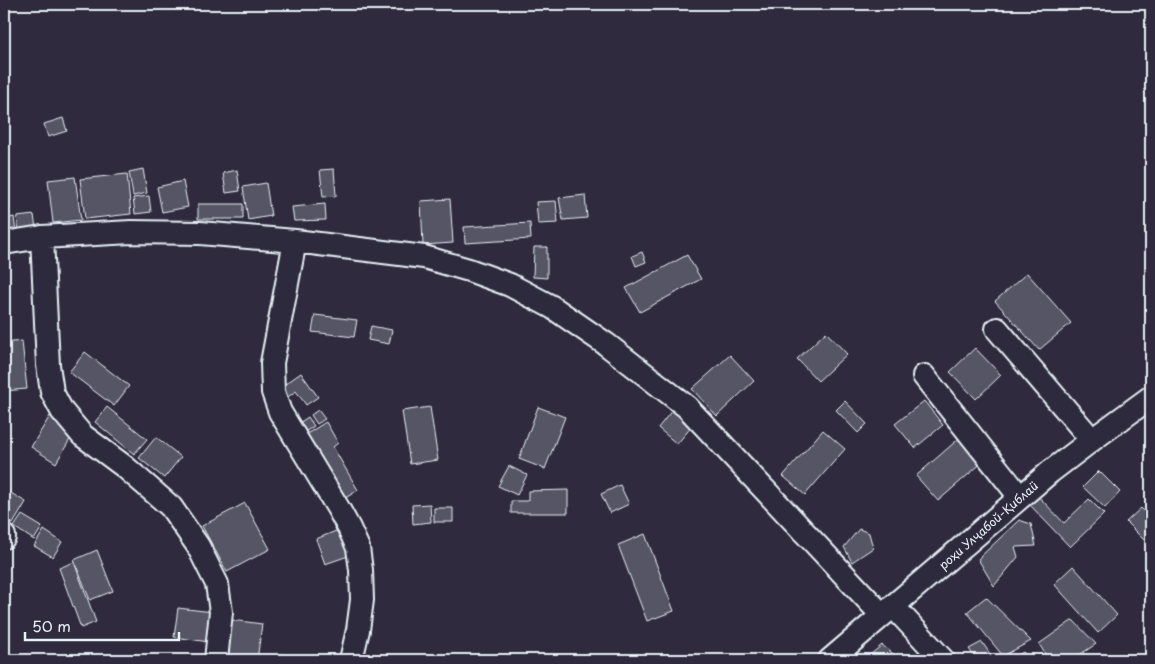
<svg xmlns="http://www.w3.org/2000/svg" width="1155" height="664" font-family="'Playpen Sans',sans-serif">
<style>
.building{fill:#575565;stroke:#e8f1f8}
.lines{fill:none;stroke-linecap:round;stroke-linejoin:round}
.minor-casing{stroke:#e8f1f8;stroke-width:26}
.minor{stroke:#2f2a3d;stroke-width:22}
.labels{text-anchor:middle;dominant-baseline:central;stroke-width:4.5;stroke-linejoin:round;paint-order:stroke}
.street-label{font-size:12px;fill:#e8f1f8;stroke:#2f2a3d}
</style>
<rect width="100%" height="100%" fill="#2f2a3d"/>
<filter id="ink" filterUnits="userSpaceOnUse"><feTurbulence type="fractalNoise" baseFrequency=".02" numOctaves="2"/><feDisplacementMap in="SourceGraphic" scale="10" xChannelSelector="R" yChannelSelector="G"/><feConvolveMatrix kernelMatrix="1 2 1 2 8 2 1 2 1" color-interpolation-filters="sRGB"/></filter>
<g filter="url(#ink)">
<path class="building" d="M63,118L67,131L48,137L44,124Z
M143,169L147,193L133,196L129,172Z
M334,169L336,196L323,197L320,170Z
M237,170L240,191L226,193L223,173Z
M127,174L131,214L85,219L80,179Z
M75,177L81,220L53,223L48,180Z
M183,181L188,207L162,212L157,187Z
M266,183L271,216L248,220L243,187Z
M585,195L587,218L563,220L559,198Z
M149,196L151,212L135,214L133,198Z
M450,199L453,243L423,245L421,201Z
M556,201L558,223L538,224L536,202Z
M198,204H243V219H198Z
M325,204L326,220L294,221L292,207Z
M34,215L36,229L19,232L17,217Z
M14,217L16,233L4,234V219Z
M530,223L531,239L465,243L464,227Z
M534,247H547V278L533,277Z
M642,252L646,262L636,266L632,256Z
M687,255L701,279L640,312L626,288Z
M1027,273L1071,323L1039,350L995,301Z
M315,315L357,320L354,337L312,332Z
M371,326L392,330L389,344L368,340Z
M826,332L847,354L818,381L797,359Z
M22,341L27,389L4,391V343Z
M975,348L1001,375L976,399L950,372Z
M85,352L129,386L114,406L69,372Z
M730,355L754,381L717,416L692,389Z
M301,373L318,397L306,405L296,391L285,399L278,389Z
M845,401L867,424L858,433L836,410Z
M924,401L943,425L915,448L895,424Z
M107,407L147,439L134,454L95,422Z
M430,407L438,460L410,464L402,411Z
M538,407L565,417L545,469L519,459Z
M673,409L693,425L677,444L658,428Z
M318,410L325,419L317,424L311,415Z
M50,416L75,431L56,463L31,447Z
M308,417L314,426L305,432L299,423Z
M326,422L338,443L333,447L358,490L344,499L305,435Z
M823,430L845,449L805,495L783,476Z
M963,435L985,460L938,501L916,476Z
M156,437L181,457L164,478L139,458Z
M509,466L527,475L517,495L498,486Z
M1099,471L1120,492L1105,508L1083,487Z
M620,485L629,504L610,513L601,494Z
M4,489L26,502L13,524L4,519Z
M568,490V513H511V501H528V491Z
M1038,496L1064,523L1089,499L1104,514L1070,547L1029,504Z
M245,503L270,549L227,572L202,526Z
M430,504L431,522L413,524L412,505Z
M434,508H453V522H434Z
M1141,508L1151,518V547L1126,522Z
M22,515L42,527L34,540L14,527Z
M1019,520L1031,524L1036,546L1015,547L1018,557L994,586L978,559Z
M341,529L351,555L325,564L316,539Z
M859,529L869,533L873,548L852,562L844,547Z
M44,530L62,542L53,557L34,546Z
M645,534L674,611L647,621L618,545Z
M97,550L113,591L90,600L74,560Z
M74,562L96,622L81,628L59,568Z
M1073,566L1117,615L1098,633L1054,584Z
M986,597L1031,641L1003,656L967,612Z
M178,608L213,612L209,642L174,637Z
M232,620L262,624L257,660H226Z
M1073,620L1096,644L1072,660H1049L1039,644Z
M982,642L994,660H971L974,656L969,649Z
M882,645L901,660H864Z
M1023,652L1031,660H1010Z
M280,654L326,658L325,660H280Z"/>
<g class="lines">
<defs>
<path id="minor" d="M42,237L48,365L52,392L62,411L82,435L125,467L171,507L198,546L217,584L221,612L216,660
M295,241L272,363L273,392L280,412L338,508L349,528L358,548L361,570L362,600L358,630L351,660
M4,243L42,237L131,232L200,233L295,241L424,257L469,270L510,285L552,307L606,344L687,407L882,615
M997,329L1092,440
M924,376L1020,497
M4,536V537
M893,606L943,660
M830,660L1050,472L1092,440L1151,397"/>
</defs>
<use href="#minor" class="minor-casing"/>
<use href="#minor" class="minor"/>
</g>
</g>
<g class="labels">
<g class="street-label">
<text transform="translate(988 525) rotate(-41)">роҳи Улҷабой-Қиблаӣ</text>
</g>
</g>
<rect width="1155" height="664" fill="none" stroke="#2f2a3d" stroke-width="20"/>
<rect x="10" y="10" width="1135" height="644" fill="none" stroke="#e8f1f8" stroke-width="2" filter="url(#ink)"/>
<path d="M25 632v8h154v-8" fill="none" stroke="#e8f1f8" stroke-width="2.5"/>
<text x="32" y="632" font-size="15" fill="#e8f1f8" stroke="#2f2a3d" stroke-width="4" paint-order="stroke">50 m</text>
</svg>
